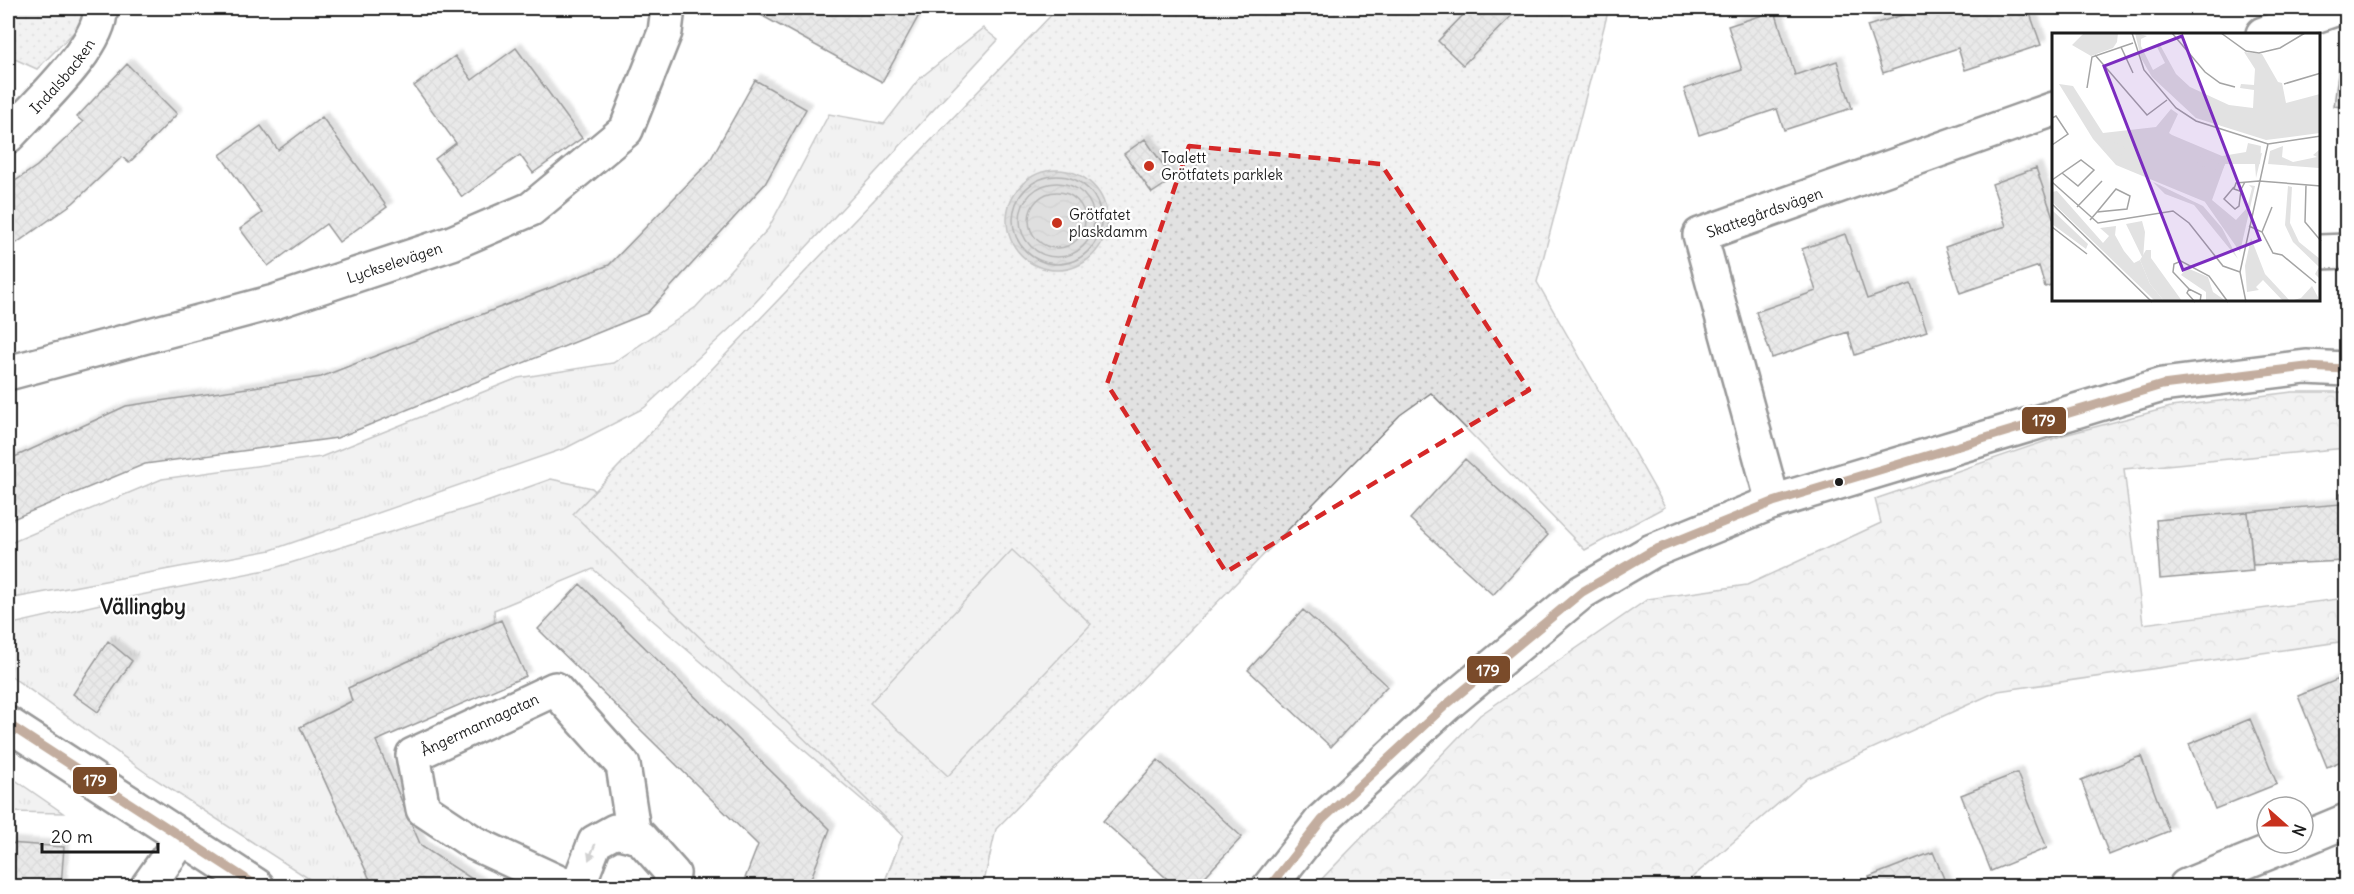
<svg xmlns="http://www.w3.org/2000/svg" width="2354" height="894" font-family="Delius,sans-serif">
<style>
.grass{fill:url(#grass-tufts);stroke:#7f7f7f;stroke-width:1.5}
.forest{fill:url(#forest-crowns);stroke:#7f7f7f;stroke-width:1.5}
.park{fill:url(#park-dots);stroke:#7f7f7f;stroke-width:1.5}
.garden{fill:#e2e2e2;stroke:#7f7f7f;stroke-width:1.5}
.water{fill:url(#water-waves);stroke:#7a7a7a;stroke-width:1.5}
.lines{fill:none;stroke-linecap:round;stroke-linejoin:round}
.shore{stroke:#5a5a5a;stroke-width:1.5}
.building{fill:url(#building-cross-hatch);stroke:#1c1c1c;stroke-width:1.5;filter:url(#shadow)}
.minor-casing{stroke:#1c1c1c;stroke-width:38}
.minor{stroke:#fff;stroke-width:33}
.bus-1-casing{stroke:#fff;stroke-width:14}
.bus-1{stroke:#7a4b2a;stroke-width:9}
.oneway{fill:#999}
.marked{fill:none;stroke:#d62828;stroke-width:4.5;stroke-dasharray:12 8;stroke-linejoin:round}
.poi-dot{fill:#c8321e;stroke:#fff;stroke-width:2}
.bus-dot{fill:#1c1c1c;stroke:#fff;stroke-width:2}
.labels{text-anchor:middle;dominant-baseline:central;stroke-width:4.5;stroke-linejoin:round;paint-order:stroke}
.street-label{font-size:15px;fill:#1c1c1c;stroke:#fff}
.poi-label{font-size:15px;fill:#1c1c1c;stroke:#fff;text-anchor:start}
.district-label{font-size:21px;font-weight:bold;fill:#1c1c1c;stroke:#fff}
.inset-road{fill:none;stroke:#a4a4a4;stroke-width:1.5}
.view{fill:#7b2cbf;fill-opacity:0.15;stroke:#7b2cbf;stroke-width:3}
.inset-edge{fill:none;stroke:#1c1c1c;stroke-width:3}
.line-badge{stroke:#fff;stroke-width:2}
.badge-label{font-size:16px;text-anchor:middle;font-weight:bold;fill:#fff}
</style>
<defs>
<pattern id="grass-tufts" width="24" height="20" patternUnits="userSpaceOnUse" patternTransform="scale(1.5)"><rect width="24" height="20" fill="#e2e2e2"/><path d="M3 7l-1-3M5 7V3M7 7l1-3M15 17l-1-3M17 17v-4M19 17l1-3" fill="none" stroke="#c1c1c1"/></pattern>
<pattern id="forest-crowns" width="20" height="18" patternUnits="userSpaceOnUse" patternTransform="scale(1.5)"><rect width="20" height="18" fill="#e2e2e2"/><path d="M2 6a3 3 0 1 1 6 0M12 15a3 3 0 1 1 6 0" fill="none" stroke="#c1c1c1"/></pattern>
<pattern id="park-dots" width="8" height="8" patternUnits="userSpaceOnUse" patternTransform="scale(1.5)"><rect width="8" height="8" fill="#e2e2e2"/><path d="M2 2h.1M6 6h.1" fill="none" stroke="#c1c1c1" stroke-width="1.8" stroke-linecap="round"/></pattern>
<pattern id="water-waves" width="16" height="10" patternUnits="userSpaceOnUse" patternTransform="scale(1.5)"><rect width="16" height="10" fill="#b8b8b8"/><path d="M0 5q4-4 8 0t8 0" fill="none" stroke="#9e9e9e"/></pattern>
<pattern id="building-cross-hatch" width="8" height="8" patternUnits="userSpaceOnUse" patternTransform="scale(1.5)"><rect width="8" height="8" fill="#cecece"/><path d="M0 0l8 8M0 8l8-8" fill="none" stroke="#b0b0b0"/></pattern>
<filter id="shadow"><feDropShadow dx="5.5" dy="-5.5" stdDeviation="1.5" flood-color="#0004"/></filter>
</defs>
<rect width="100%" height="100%" fill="#fff"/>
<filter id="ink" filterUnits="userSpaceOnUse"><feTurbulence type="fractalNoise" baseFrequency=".0167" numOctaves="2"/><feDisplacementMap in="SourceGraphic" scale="12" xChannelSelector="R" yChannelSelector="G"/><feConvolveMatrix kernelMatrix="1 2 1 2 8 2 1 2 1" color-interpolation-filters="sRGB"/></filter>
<g filter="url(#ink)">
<path class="grass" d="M983,28L998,40L738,321L644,408L566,448L271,550L8,599V544L162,479L321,457L518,378L613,363L696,307L768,229L829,114L884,124L919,79Z
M551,479L592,488L942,827L883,886L903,835L593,569L494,610L495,623L348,688L352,701L300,727L373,886H320L149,775L8,674V625L131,597L271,569L484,503Z
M8,775L63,813L8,812Z"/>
<path class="forest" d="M2292,392H2346V448L2124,469L2143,624L2346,598V641L1998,691L1808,778L1682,886H1315L1480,715L1648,599L1747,585L1881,523L1875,499L2064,435L2171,407Z"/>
<path class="park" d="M8,8H84V22L37,69L8,56Z
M1058,8H1609L1537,282L1665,507L1585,550L1431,393L1400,415L996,829L983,886H883L903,835L573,514Z"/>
<path class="garden" d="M1012,550L1091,624L948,776L870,703Z"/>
<path class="water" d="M1007 220a50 50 0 1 1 100 0a50 50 0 1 1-100 0Z"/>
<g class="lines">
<path class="shore" d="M1013 220a44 44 0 1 1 88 0a44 44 0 1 1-88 0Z
M1020 220a37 37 0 1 1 74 0a37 37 0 1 1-74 0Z
M1029 220a28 28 0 1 1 56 0a28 28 0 1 1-56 0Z"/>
</g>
<path class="building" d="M748,8H923L882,82Z
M1470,8H1519L1463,65L1438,41Z
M1925,8H1980L1982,12L1996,8H2028L2041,45L1965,70L1958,48L1883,73L1867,26Z
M2071,8H2094L2073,14Z
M1775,11L1795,75L1837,61L1852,108L1784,130L1777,109L1699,135L1684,89L1742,70L1728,26Z
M516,48L582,138L533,173L520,155L462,197L435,159L456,143L414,86L455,56L472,80Z
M2340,58L2346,59V108L2334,106Z
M127,64L177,114L129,163L122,157L73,203L8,249V186L37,166L83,122L77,117Z
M755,80L806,109L765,184L647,313L337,438L145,464L8,521V460L126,406L321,377L609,265L709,162Z
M322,117L387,207L339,242L326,224L268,266L240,229L262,213L220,155L261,126L278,150Z
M1145,139L1173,179L1152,193L1124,154Z
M2036,168L2054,220V284L2045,287L2039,266L1960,293L1945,247L2006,226L1992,184Z
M1845,234L1867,299L1911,284L1927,331L1855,355L1848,332L1772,358L1756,312L1816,291L1802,249Z
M1465,459L1548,535L1493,595L1410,519Z
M2340,493H2346V555H2345Z
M2341,504L2345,561L2253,565L2248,512Z
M2248,512L2253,571L2160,579L2156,520Z
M580,584L830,829L808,886H742L758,845L538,629Z
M1303,610L1387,686L1331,747L1248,670Z
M501,620L526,676L376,741L421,846L483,886H373L300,727L352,701L348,688Z
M108,641L132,661L98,712L73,694Z
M2346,676V759L2327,767L2298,696Z
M2250,719L2277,784L2215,809L2189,744Z
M2141,756L2169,831L2109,855L2081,780Z
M1158,760L1242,837L1196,886H1175L1103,821Z
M2017,773L2047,848L1991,871L1961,795Z
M8,843L64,847L61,886H8Z
M1933,852L1947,886H1873L1869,877Z"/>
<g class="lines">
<defs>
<g id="minor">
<path d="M2263,34L2338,8"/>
<path id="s1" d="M8,136C32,109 104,44 100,8"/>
<path d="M2320,252L2346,251"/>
<path id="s2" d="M8,373L274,302L452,243L531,209L626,130L665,32L668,8"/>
<path id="s3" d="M1773,502L1700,235L2054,109"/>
<path d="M8,724L257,886"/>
<path d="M2303,839L2346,821"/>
<path d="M148,886L182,838"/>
<path id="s4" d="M566,886L474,843L423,809L413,755L555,689L623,765L634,836"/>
<path d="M578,886L595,842L615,831L640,837L673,874L669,886"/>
<path d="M1270,886L1322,820L1446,705L1582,592L1652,551L1773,502L2162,385L2306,367L2346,369"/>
<path d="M2186,886L2292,843"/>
</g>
</defs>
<use href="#minor" class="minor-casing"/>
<use href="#minor" class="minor"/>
<defs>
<path id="bus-1" d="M8,724L257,886
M1270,886L1322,820L1446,705L1582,592L1652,551L1773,502L2162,385L2306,367L2346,369"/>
</defs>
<use href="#bus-1" class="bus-1-casing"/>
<use href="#bus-1" class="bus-1"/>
</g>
<defs><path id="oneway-solid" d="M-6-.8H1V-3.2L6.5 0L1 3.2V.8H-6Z" transform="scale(1.5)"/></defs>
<use class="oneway" href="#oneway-solid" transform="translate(592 852) rotate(112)"/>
</g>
<path d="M0 0H2354V894H0ZM1189,146L1381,164L1529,390L1226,572L1107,384Z" fill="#fff" fill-opacity=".55" fill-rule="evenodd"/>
<path class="marked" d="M1189,146L1381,164L1529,390L1226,572L1107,384Z"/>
<g class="poi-dot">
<circle cx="1149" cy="166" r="6"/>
<circle cx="1057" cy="223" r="6"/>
</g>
<circle class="bus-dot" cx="1839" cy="482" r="5"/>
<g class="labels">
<g class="street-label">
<text stroke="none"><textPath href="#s1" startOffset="81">Indalsbacken</textPath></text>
<text stroke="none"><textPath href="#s3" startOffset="345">Skattegårdsvägen</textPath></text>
<text stroke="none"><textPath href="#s2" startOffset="402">Lyckselevägen</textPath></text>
<text stroke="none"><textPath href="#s4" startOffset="291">Ångermannagatan</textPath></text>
</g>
<g class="poi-label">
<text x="1161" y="157">Toalett<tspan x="1161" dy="17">Grötfatets parklek</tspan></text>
<text x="1069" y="214">Grötfatet<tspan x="1069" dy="17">plaskdamm</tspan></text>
</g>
<g class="district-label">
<text x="143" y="606">Vällingby</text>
</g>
</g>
<g transform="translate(2052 33)">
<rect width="268" height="268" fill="#fff"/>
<path d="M210,120L204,145L203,131H173L160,167L184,187L195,175L200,155L197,152L203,153L188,219L153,169L171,128ZM101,149L151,173L170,195L186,226L142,172L113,161ZM236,153L240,154L238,190L247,209L268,226V246L263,241L267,234L241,209L233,192ZM5,158L51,210L57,203L48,195L64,193L63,202L72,218L82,230L88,227L98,251L112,268H103L0,169V159ZM0,177L36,211L34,216L0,191ZM90,188L93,199L91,226L74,191ZM199,205L213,241L238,268H231L211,247L204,254L207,257L195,259L193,233Z" fill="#e2e2e2"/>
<path d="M32,0H66L65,9L61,15L39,23L20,12ZM83,0L95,3L89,6V13L101,37L113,30L104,12L107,10L124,41L138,54L177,72L201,75L202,57L188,55L189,51L202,52L203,36L192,19L210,21L226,49L230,50L234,70L268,61V100L214,107L144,85L100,44L89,25ZM94,217H99V225L130,268H112L98,251L88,227ZM135,235L156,244L161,259L174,268L154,267V259L129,242Z" fill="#e2e2e2"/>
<path d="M7,51L21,53L51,100L104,94L119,76L126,81L117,100L120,102L170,123L194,119L196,110L209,113L208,131H173L156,170L64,132L41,106ZM231,113L230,124L241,129L265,124L261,122L267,117V135L216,131L218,118ZM260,253L268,268H238L249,265Z" fill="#e2e2e2"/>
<path d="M55,106L73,114L69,123L51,115ZM149,122L167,129L163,138L145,131Z" fill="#e2e2e2"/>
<path class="inset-road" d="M80,0L92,37L124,75L144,88L216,111L269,103M120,0L153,39L168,50L183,54M169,0L194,18L207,20L228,15L253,0M69,14L81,40M43,22L95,82L115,67M232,51L269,40M35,55L40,24L81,10M0,85L4,83L16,101L0,112M0,147L29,127L42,137L26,153L10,140M0,149L46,190L121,178L137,190L171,233L188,239M193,149L188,158L182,156L184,150L207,148L269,153M254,152L253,189L269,208M182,154L172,166L183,176L187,173L189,157M0,171L100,269M25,174L50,148M38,187L45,179L75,176L78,163L64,156L45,179M197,193L210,199L221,220L230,222L264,250M0,194L35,221M210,199L220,174M137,256L121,239L122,231L129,228L157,243L176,269M143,269L135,260L137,256L149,262L148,269M194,269L188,239L216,111"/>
<path class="view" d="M130,3L208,207L131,237L52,33Z"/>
<rect width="268" height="268" class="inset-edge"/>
</g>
<g class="line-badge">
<rect x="2021" y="406" width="46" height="29" rx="6" fill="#7a4b2a"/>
<rect x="1466" y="655" width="45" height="29" rx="6" fill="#7a4b2a"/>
<rect x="72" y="766" width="46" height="29" rx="6" fill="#7a4b2a"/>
</g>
<g class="badge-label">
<text x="2044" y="426">179</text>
<text x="1488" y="676">179</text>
<text x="95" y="786">179</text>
</g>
<rect width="2354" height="894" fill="none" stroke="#fff" stroke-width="30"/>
<rect x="15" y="15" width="2324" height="864" fill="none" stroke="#1c1c1c" stroke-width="2" filter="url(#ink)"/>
<g transform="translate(2285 825) rotate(111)"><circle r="28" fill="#ffffff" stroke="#a4a4a4" stroke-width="1.5"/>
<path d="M0-4.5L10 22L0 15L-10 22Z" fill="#c8321e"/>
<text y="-9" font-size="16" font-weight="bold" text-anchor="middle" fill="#1c1c1c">N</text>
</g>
<path d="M42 843v9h116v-9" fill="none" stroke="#1c1c1c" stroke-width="3"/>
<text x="51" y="843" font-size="18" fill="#1c1c1c" stroke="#ffffff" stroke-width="4.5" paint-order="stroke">20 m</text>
</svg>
